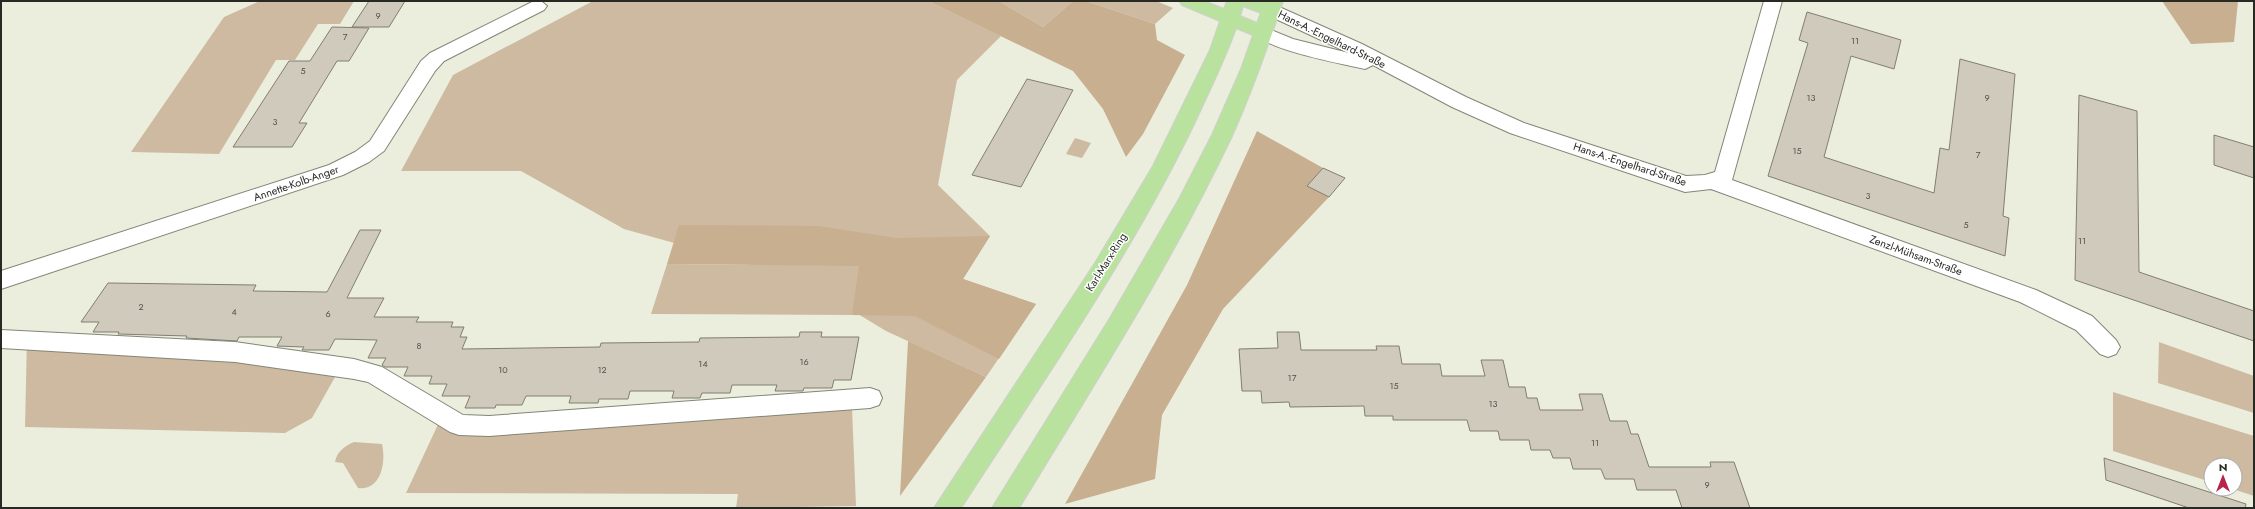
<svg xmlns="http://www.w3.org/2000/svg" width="2255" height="509" font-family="Jost,sans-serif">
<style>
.green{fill:#cdbaa1}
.forest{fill:#c8af90}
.building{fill:#cfcabb;stroke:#827e70}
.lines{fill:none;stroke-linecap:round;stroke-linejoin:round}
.minor-casing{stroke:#838576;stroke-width:2}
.major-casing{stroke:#d0d0cf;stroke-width:2}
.minor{fill:#fff;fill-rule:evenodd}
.major{fill:#b9e29e;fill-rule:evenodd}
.labels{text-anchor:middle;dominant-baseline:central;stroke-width:3;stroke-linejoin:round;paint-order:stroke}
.number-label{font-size:9px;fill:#525149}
.street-label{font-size:11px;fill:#282923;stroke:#fff}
</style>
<rect width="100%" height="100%" fill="#ebeedd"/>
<path class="green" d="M260,1H354L340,24H318L295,60H276L219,154L131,152L224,17Z
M593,1H928L1001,36L957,80L938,185L990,236L963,279L1036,304L986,377L886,331L853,311L852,315L651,314L667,264L753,265L624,229L521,171H401L453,75Z
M999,1H1073L1043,27Z
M1086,1H1156L1173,8L1155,24Z
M1075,138L1091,143L1082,158L1066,154Z
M27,338L344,361L312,418L285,433L25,427Z
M2159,342L2254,376V413L2158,383Z
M2113,392L2254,436V496L2233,489H2235V465H2211V482L2113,451Z
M852,408L856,506L736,508L738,494L406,493L441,418Z
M354,442L382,444C386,461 382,491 358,488L343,463L335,462C337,451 345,446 354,442Z"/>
<path class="forest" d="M928,1H999L1043,27L1073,1H1086L1155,24L1157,40L1185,55L1143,134L1126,157L1103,109L1073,71Z
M2162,1H2238L2234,42L2191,44Z
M1257,131L1323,168L1307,186L1329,197L1223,309L1162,415L1155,479L1065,504L1187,285Z
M679,225L819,226L896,238L990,236L963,279L1036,304L999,359L915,316L852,315L859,266L667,264Z
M908,341L986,377L900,496Z"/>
<path class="building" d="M369,1H405L389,27H352Z
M1807,12L1901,40L1894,69L1851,56L1824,157L1934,193L1940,148L1949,150L1960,59L2015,74L2003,216L2009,218L2005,256L1768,176L1808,43L1799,40Z
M332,27L369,28L349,61H337L299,123H307L292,147H233L289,61H310Z
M1027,79L1073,90L1021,187L972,175Z
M2079,95L2137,111L2139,272L2254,311V341L2075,280Z
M2214,135L2254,147V178L2214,165Z
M1323,168L1345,178L1329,197L1307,186Z
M360,230H381L347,298H384L374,317H419L416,322H453L451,327H464L460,337H467L462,349L600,347L601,343L699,342L700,338L799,337L800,332H822L821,337H859L851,380H834L832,388H804L803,391H775L777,385H732L730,393H702L700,398H672L674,391H630L628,399H599L598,403H569L571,396H526L522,405H496L495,408H465L470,396H442L447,384H429L432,376H404L408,367H385L382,365L386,358H368L377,340L335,339L329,350H302L304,347L277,346L282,337H239L237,341L186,338L187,336L118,334L119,332H93L99,322H81L108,283L256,285L253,291L327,292Z
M1277,332H1299L1301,350H1377L1376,346H1399L1402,364H1440L1442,376H1485L1481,360H1503L1509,387H1525L1527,398H1537L1540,410H1583L1579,394H1602L1610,421H1627L1631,434H1638L1649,467H1711L1710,462H1734L1750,508H1682L1676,490H1637L1634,479H1605L1601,469H1573L1570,458H1553L1550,450H1531L1529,440H1500L1498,431H1470L1467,420H1393V416H1365L1364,406L1290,407L1289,402L1262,403L1261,391H1242L1239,349L1278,348Z
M2104,458L2246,504L2245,508H2189L2106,480Z"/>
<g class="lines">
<defs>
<path id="minor" d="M541,1L547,6L544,10L444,61L435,71L384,151L369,162L343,175L1,289V271L329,165L355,152L370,141L421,61L430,53L532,2Z
M1764,1H1782L1732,180L2036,290L2092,316L2116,340L2120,347L2116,354L2108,357L2100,354L2076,330L2020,302L1711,189L1685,192L1510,133L1452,107L1373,65L1365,69C1343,64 1266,50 1255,33L1257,29L1264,27L1293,39L1349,53L1265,14L1262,10L1265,6L1271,4L1277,6L1362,44L1466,97L1524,123L1686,176L1705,175L1715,172Z
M1,330L235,342L354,359L382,367L463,415L489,416L870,388L879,391L882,398L879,405L870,408L489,436L459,435L450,432L368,382L354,379L235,362L1,348Z"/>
<path id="major" d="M1179,1H1204L1224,9L1227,1H1283C1268,46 1252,92 1232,136C1171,265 1093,386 1019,508H992L1110,318L1179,199L1212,135L1241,69L1253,35L1236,28C1225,60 1210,89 1196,120C1131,256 1043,381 961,508H934L1095,263L1153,166L1210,50L1220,21L1182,5ZM1243,6L1261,13L1257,23L1240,16Z"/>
</defs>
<use href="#minor" class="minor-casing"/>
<use href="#major" class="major-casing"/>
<use href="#minor" class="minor"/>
<use href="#major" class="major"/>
</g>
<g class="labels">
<g class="number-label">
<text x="378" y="15">9</text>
<text x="345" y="36">7</text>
<text x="1855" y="40">11</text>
<text x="303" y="70">5</text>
<text x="1811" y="97">13</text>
<text x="1987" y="97">9</text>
<text x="275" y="121">3</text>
<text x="1797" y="150">15</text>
<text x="1978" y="154">7</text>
<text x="1868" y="195">3</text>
<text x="1966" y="224">5</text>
<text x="2082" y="240">11</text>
<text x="141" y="306">2</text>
<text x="234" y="311">4</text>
<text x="328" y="313">6</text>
<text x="419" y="345">8</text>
<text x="804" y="361">16</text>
<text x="703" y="363">14</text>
<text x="503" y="369">10</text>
<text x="602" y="369">12</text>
<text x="1292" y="377">17</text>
<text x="1394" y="385">15</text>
<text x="1493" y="403">13</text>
<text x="1595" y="442">11</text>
<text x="1707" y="484">9</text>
</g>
<g class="street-label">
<text transform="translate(1332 39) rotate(26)">Hans-A.-Engelhard-Straße</text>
<text transform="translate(1630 164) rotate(18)">Hans-A.-Engelhard-Straße</text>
<text transform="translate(296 183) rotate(-19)">Annette-Kolb-Anger</text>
<text transform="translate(1916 255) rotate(20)">Zenzl-Mühsam-Straße</text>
<text transform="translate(1106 262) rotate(-58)">Karl-Marx-Ring</text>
</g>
</g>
<rect width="2255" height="509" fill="none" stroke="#282923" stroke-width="4"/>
<g transform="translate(2223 477)"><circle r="19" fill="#ffffff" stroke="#a9a9a7"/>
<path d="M0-3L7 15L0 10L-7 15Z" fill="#b72649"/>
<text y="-6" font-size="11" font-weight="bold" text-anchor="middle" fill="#282923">N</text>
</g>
</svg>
